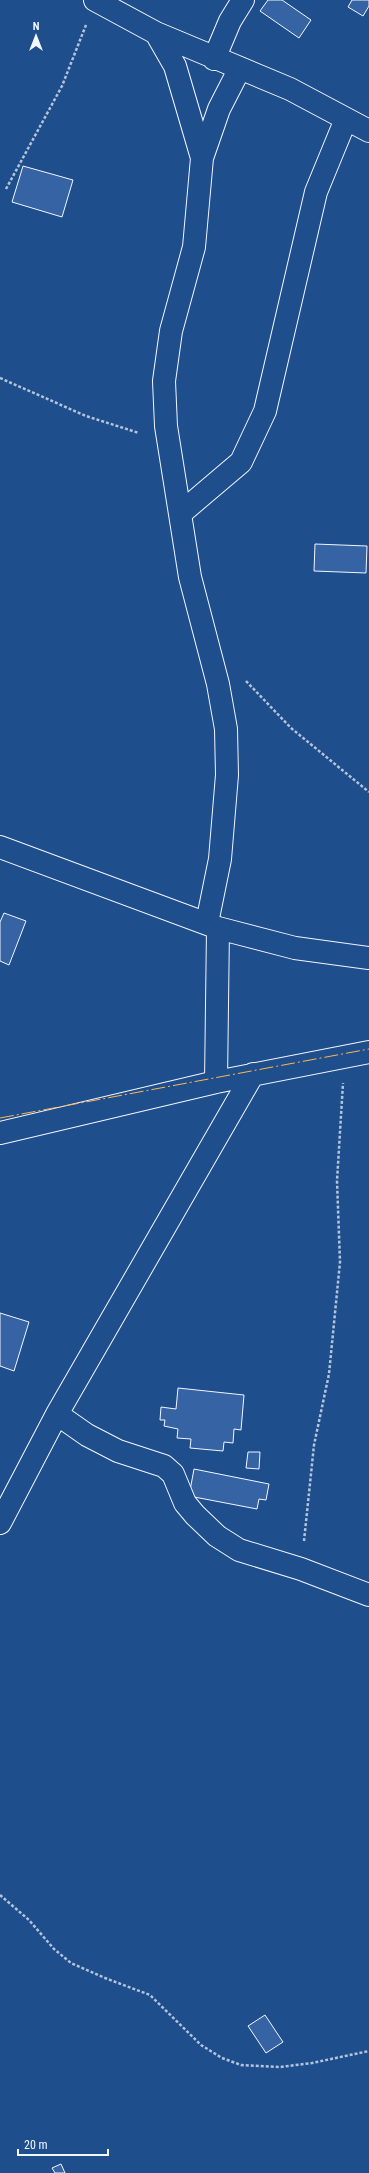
<svg xmlns="http://www.w3.org/2000/svg" width="369" height="2173" font-family="'Roboto Condensed',sans-serif">
<style>
.building{fill:#3563a3;stroke:#f2f6ff}
.lines{fill:none;stroke-linecap:round;stroke-linejoin:round}
.street-casing{stroke:#f2f6ff;stroke-width:24}
.path{stroke:#b3c4dc;stroke-width:2.5;stroke-dasharray:3 2;stroke-linecap:butt}
.street{stroke:#1f4e8c;stroke-width:22}
.power{stroke:#ffb74d;stroke-width:1;stroke-dasharray:14 3 2 3;stroke-linecap:butt}
</style>
<rect width="100%" height="100%" fill="#1f4e8c"/>
<path class="building" d="M268,0H282L311,20L299,38L260,11Z
M352,0H369V6L363,16L348,7Z
M23,166L73,180L62,217L12,202Z
M315,544L367,546L366,573L314,571Z
M4,913L26,921L9,965L0,961V922Z
M0,1313L29,1322L14,1371L0,1366Z
M178,1388L244,1395L241,1430L234,1429L233,1443L224,1442L223,1451L190,1448L191,1439L177,1438L178,1429L164,1426L165,1420H160L161,1407L176,1409Z
M248,1452H260L259,1469L246,1468Z
M194,1469L269,1484L266,1500L259,1499L257,1509L189,1496Z
M265,2015L283,2042L266,2053L248,2026Z
M61,2164L65,2173H55L52,2168Z"/>
<g class="lines">
<defs>
<path id="street" d="M95,0L156,33L290,89L369,131
M156,33L175,66L202,158
M214,59L230,21L243,0
M181,513L241,462L265,411L316,192L346,119
M0,847L218,928L295,948L369,958
M207,923L220,859L227,775L226,729L218,684L190,577L166,426L164,381L171,331L194,247L202,158L219,109L240,68
M216,1082L218,928
M0,1133L216,1082L369,1052
M57,1414L87,1435L118,1451L164,1466L173,1474L185,1503L195,1515L217,1536L239,1550L301,1569L369,1595
M0,1523L57,1414L253,1074"/>
</defs>
<use href="#street" class="street-casing"/>
<path class="path" d="M6,189L62,86L86,25
M0,378L86,416L139,433
M246,681L291,728L369,792
M304,1541L314,1445L329,1374L340,1262L337,1181L343,1083
M0,1895L29,1920L54,1949L71,1963L105,1978L150,1995L201,2045L222,2058L241,2065L280,2067L312,2063L369,2051"/>
<use href="#street" class="street"/>
<path class="power" d="M0,1118L369,1049"/>
</g>
<g transform="translate(36 36)" stroke="#1f4e8c" stroke-width="3" paint-order="stroke">
<path d="M0-3L7 15L0 10L-7 15Z" fill="#f2f6ff"/>
<text y="-6" font-size="11" font-weight="bold" text-anchor="middle" fill="#f2f6ff">N</text>
</g>
<path d="M18 2149v6h90v-6" fill="none" stroke="#f2f6ff" stroke-width="2"/>
<text x="24" y="2149" font-size="12" fill="#f2f6ff" stroke="#1f4e8c" stroke-width="3" paint-order="stroke">20 m</text>
</svg>
